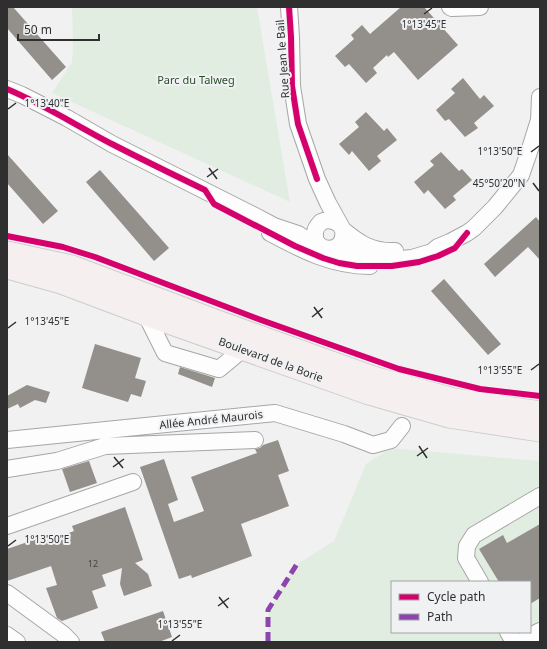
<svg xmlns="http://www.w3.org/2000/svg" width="547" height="649" font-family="'Noto Sans',sans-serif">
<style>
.green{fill:#e2ede2;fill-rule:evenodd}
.building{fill:#938f8b}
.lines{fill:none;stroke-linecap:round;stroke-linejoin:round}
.minor-casing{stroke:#a6a6a7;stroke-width:18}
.major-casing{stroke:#cdcdcd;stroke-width:23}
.minor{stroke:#fdfdfd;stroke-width:16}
.major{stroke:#f5eff0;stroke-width:21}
.quiet{stroke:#8e44ad;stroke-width:5;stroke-dasharray:10 5;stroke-linecap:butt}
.cycleway-casing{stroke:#f0f1f3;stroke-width:8}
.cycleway{stroke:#d6006c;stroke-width:6}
.ticks{fill:none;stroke:#2f2f30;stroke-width:1.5}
.labels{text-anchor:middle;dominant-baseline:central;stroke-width:4;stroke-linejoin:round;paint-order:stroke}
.number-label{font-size:9px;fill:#484747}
.street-label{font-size:11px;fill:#2f2f30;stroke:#f0f1f3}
.park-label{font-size:11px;fill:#294f27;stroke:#f0f1f3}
.ticks-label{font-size:10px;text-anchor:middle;fill:#2f2f30;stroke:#f0f1f3;stroke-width:4;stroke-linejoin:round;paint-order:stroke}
</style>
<rect width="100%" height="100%" fill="#f1f1f2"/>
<path class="green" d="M72,7H257L290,202L52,93L72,62L73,47Z
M391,448L540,461V642H268V610L283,587L292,569L297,564L334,541L366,464ZM392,582H530V632H392Z"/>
<path class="building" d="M7,7H13L66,67L52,80L7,28Z
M401,7H424L458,45L418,80L394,52L388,57L387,55L373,68L377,73L366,83L349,64L345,67L335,56L354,39L351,35L362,25L370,34Z
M463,78L480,99L484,95L494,106L474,123L478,128L465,137L449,119L445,121L436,110L455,93L451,89Z
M366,112L384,131L387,128L397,140L377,156L381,161L369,171L352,151L349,155L339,144L359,127L355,122Z
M441,152L459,171L462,169L472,180L453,196L456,200L445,209L428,190L424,194L414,182L434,165L430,161Z
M7,154L58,211L43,224L7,183Z
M100,170L169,248L154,261L86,182Z
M536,217L540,222V260L528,247L495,277L484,264Z
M444,279L501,344L488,355L431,291Z
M95,344L141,358L135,378L146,381L141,397L131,394L128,402L82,388Z
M180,367L215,378L212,387L178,374Z
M27,385L50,392L46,403L35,400L20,408L18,404L7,409V396Z
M278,440L289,471L278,475L289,506L241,524L252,556L192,578L191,575L179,579L140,467L164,459L178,500L168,504L174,522L204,511L191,477L257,453L255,449L260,448L263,445Z
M89,461L97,483L70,492L62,469Z
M125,507L143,560L135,563L148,574L152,586L124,596L120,584L122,568L102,575L106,586L92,591L98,608L62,621L57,618L46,588L57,585L51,566L7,581V549L48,535L50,540L74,531L72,526Z
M540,524V598L530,604V582H499L479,549L503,535L507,543Z
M163,611L172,637L159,642H105L101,632Z"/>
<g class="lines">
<defs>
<path id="minor" d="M289,7L291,37L292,86L298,124L317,179L328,203L343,230C347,256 312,253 315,233C315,229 318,225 321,222C327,219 334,220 339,224
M450,7L452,8L480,7
M7,89L22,95L67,118L112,144L255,216L274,226L298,234L310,242L319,245
M343,230C360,244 372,252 395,251
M270,233C302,250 332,266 370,266
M337,247L360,257L371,260H391L412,258L432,252L438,247L450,242L467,233L474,228L495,207L521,175L529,152L539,120L540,97
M146,315L165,353L219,369L243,349
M7,440L275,413L344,434L373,445L391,440L402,426
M7,469L57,461L105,446L255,440
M7,526L133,482
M480,582L466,558L467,546L474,535L540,496
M7,593L63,634L71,642
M508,632L514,642
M7,635L17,642
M520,642L540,631"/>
<path id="major" d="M7,252L72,266L215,320L373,377L454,399L540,412
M7,268L61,283L146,315L369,394L449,417L540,431"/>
</defs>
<use href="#minor" class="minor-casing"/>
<use href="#major" class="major-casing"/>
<use href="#minor" class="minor"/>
<use href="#major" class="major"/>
<path class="quiet" d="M268,642V610L297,564"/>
<defs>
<path id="cycleway" d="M289,7L291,37L292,86L298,124L317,179
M7,89C43,104 77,126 112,144C143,160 174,175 205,190L214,204L295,246L323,258L339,263L357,266H392L419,262L438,256L455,248L467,233
M7,236L63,247L95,257L261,320L399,369L480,389L540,396"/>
</defs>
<use href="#cycleway" class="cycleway-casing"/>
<use href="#cycleway" class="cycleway"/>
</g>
<path class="ticks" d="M424,14L432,8M8,109L16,103M531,152L539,146M209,168L217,179M207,177L218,169M533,183L539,191M314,307L322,318M312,317L323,308M8,328L16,322M531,370L539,364M419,446L427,458M417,456L428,448M114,457L123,468M113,467L124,459M8,546L16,540M219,597L228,608M218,606L229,598M172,641L180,635"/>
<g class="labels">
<g class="number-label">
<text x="93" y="563">12</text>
</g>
<g class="street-label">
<text transform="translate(282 59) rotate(-94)">Rue Jean le Bail</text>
<text transform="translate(271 359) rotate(20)">Boulevard de la Borie</text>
<text transform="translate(211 419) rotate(-6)">Allée André Maurois</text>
</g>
<g class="park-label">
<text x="196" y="79">Parc du Talweg</text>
</g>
</g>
<g class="ticks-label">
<text x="424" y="28">1°13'45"E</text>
<text x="47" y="107">1°13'40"E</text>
<text x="500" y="155">1°13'50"E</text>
<text x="499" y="187">45°50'20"N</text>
<text x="47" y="325">1°13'45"E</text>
<text x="500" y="374">1°13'55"E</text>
<text x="47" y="543">1°13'50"E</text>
<text x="180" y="628">1°13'55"E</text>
</g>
<rect width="547" height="649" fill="none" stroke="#2f2f30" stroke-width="16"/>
<rect x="391" y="581" width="140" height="52" fill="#f0f1f3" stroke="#a3a3a5"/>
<rect x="399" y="594" width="20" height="6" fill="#d6006c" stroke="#a3a3a5"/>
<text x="427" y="601" font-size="12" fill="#2f2f30">Cycle path</text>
<rect x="399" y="614" width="20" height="6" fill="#8e44ad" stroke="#a3a3a5"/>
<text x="427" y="621" font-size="12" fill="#2f2f30">Path</text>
<path d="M18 34v6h81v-6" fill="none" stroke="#2f2f30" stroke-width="2"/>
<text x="24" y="34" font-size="12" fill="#2f2f30" stroke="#f0f1f3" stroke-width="3" paint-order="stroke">50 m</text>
</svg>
